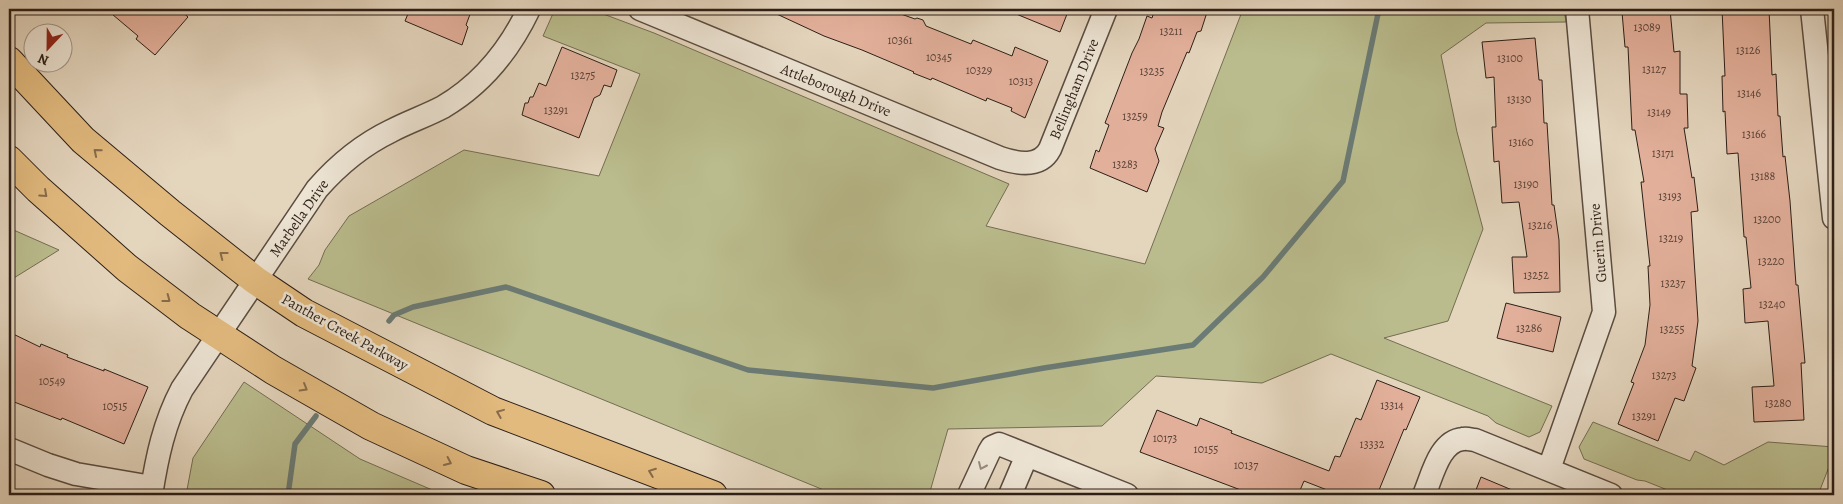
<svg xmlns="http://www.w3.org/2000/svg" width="1843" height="504" font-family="Alegreya,serif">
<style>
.green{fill:#babc8d;stroke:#736e52}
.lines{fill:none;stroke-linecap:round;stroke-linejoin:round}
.stream{stroke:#6b7b75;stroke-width:5.5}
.building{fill:#e2af9a;stroke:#2c1f17}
.minor-casing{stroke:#5a4c40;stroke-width:25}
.major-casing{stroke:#2c1f17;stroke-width:30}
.minor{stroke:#ede4d4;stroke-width:22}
.major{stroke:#e2ba7e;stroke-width:28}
.oneway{stroke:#876c4a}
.oneway2{stroke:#968b7f}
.labels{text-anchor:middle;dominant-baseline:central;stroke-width:5;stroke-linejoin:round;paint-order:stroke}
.number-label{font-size:12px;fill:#5a4338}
.street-label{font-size:15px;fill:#2c1f17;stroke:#ede4d4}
</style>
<rect width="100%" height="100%" fill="#e4d5bd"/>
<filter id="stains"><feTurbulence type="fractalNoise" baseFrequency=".004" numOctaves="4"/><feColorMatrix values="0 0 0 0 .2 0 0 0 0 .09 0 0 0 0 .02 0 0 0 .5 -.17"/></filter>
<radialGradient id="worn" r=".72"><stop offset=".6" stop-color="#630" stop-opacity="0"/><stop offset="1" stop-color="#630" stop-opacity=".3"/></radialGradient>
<path class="green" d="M555,9H590L654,33L1009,184L986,226L1145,264L1243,9H1564L1566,22L1486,23L1441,55L1457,132L1483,229L1448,321L1384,338L1552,406L1540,432L1529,437L1496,423L1488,416L1331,354L1262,383L1156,376L1102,426L948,429L929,495H836L308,279L319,265L325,250L349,216L464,150L599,176L640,74L543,36Z
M9,228L59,250L9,281Z
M244,382L360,459L444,495H186L193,458Z
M1593,422L1690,461L1695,451L1724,465L1768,442L1834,447V454L1818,495H1680L1645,481L1637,480L1584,459L1579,447Z"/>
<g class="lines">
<path class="stream" d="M389,321L394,315L413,307L506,287L748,370L933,388L1044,368L1193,345L1263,277L1343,181L1379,9
M288,495L295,444L316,416"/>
</g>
<path class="building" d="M106,9H179L188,17L155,55L136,39L138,36Z
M410,9H472L466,25L468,27L462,45L405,21Z
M766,9H887L915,19L917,18L923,20L926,26L971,44L973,40L1012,56L1015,47L1048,61L1025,118L1011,111L1012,108L987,98L986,101L932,78L931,80L913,73L914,72L862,50L824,36Z
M1004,9H1069L1060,32Z
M1155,9H1208L1201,31L1197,32L1189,53L1187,52L1162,112L1158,126L1164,128L1155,149L1159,161L1147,192L1090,168L1096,150L1099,152L1109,125L1105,123L1132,53L1139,39L1147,16L1152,18Z
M1658,9H1670L1674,52L1680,51V94H1687L1688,128H1684L1692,178L1694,177L1698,211L1691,212L1698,321L1692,366L1696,368L1684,401L1675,398L1658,441L1618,424L1634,383L1631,382L1645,345L1650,305L1648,266H1650L1641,182H1644L1635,130H1632L1628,47H1625L1622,12Z
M1722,9H1769L1772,75L1776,74L1778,116H1780L1783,157L1785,156L1790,201L1796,285H1798L1805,363H1801L1804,420L1754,422L1752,387L1774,386L1768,321L1745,323L1743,289L1751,288L1746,237H1744L1738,153L1727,154L1725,111L1723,112L1722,76H1725Z
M1535,38L1539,80H1542L1544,123H1547L1552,205H1554L1559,240L1560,292L1514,293L1512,257H1527L1519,202L1502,203L1499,161L1494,162L1492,127H1496L1494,77L1486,78L1482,42Z
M562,47L617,70L611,87L604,85L600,95L594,98L579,138L522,115L525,103H528L530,97H533L539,83L546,86Z
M1506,303L1561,317L1553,352L1497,338Z
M9,332L40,347L41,344L68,355L67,357L104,371V369L148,387L124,444L62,418L61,420L9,400Z
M1377,380L1420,397L1406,430L1404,429L1377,495H1340L1304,481L1298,495H1254L1140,452L1157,410L1197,426L1200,418L1232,431L1231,433L1329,471L1335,456L1340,457L1356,418L1361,420Z
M1481,477L1524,495H1474Z"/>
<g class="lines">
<defs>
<path id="minor" d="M640,9L1000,158C1018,164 1040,168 1050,149L1106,9
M1812,9L1834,218
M9,449L48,465L76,474L152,487
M1549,469L1604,312L1577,9
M151,495C157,457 164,423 182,389L317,189C338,165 362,145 391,131C408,122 426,116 443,107C482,84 510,49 529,9
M969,495L989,452L992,447L999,444L1127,495
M1010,495L1027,455
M1424,495C1432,477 1439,441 1463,439C1467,438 1472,440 1475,440L1611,495"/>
<path id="major" d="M9,61L83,140L170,213L232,262L255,280L304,313L493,411L713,495
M9,160L38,189L127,268L190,316L273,370L371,426L466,470L541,495"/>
</defs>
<use href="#minor" class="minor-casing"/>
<use href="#major" class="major-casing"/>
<use href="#minor" class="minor"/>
<use href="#major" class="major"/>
</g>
<defs><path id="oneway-chevron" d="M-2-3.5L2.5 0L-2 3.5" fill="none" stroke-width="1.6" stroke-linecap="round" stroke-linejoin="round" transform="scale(1.25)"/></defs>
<g class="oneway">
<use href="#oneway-chevron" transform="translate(97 152) rotate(-140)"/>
<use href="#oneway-chevron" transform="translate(44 194) rotate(42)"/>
<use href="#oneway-chevron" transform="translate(223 255) rotate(-142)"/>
<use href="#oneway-chevron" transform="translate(167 299) rotate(37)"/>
<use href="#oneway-chevron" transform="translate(304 388) rotate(30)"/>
<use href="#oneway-chevron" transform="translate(500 413) rotate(-158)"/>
<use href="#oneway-chevron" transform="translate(448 462) rotate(25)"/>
<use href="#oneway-chevron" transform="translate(652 472) rotate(-159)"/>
</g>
<use class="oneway2" href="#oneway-chevron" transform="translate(982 466) rotate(114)"/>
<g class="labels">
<g class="number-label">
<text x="1647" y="27">13089</text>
<text x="1171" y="31">13211</text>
<text x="900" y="40">10361</text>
<text x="1748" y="50">13126</text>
<text x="939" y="57">10345</text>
<text x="1510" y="58">13100</text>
<text x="1654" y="69">13127</text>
<text x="979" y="70">10329</text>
<text x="1152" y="71">13235</text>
<text x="583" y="75">13275</text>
<text x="1021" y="81">10313</text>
<text x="1749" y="93">13146</text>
<text x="1519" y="99">13130</text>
<text x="556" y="110">13291</text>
<text x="1659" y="112">13149</text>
<text x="1135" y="116">13259</text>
<text x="1754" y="134">13166</text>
<text x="1521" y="142">13160</text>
<text x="1663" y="153">13171</text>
<text x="1125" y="164">13283</text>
<text x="1763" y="176">13188</text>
<text x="1526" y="184">13190</text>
<text x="1670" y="196">13193</text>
<text x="1767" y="219">13200</text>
<text x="1540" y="225">13216</text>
<text x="1671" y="238">13219</text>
<text x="1771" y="261">13220</text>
<text x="1536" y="275">13252</text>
<text x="1673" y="283">13237</text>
<text x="1772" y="304">13240</text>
<text x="1529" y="328">13286</text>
<text x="1672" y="329">13255</text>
<text x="1664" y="375">13273</text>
<text x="52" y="381">10549</text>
<text x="1778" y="403">13280</text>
<text x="1392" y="405">13314</text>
<text x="115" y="406">10515</text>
<text x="1644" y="416">13291</text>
<text x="1165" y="438">10173</text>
<text x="1372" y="444">13332</text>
<text x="1206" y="449">10155</text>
<text x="1246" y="465">10137</text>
</g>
<g class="street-label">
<text transform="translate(1074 89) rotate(-68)">Bellingham Drive</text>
<text transform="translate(836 90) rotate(22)">Attleborough Drive</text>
<text transform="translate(299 218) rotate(-55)">Marbella Drive</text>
<text transform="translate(1598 243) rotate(-95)">Guerin Drive</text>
<text transform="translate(345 332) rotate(29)">Panther Creek Parkway</text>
</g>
</g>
<rect width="1843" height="504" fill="none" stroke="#e4d5bd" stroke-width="30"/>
<rect x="10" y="10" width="1823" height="484" fill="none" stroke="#2c1f17" stroke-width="2.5"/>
<rect x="15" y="15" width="1813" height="474" fill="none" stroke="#2c1f17"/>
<g transform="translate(48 48) rotate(202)"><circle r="24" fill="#ede4d4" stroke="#a09588"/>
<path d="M0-4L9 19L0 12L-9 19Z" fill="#8f2418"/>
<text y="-8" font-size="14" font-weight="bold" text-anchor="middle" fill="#2c1f17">N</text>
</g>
<rect width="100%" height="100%" filter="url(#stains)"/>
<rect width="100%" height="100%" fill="url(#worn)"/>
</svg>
